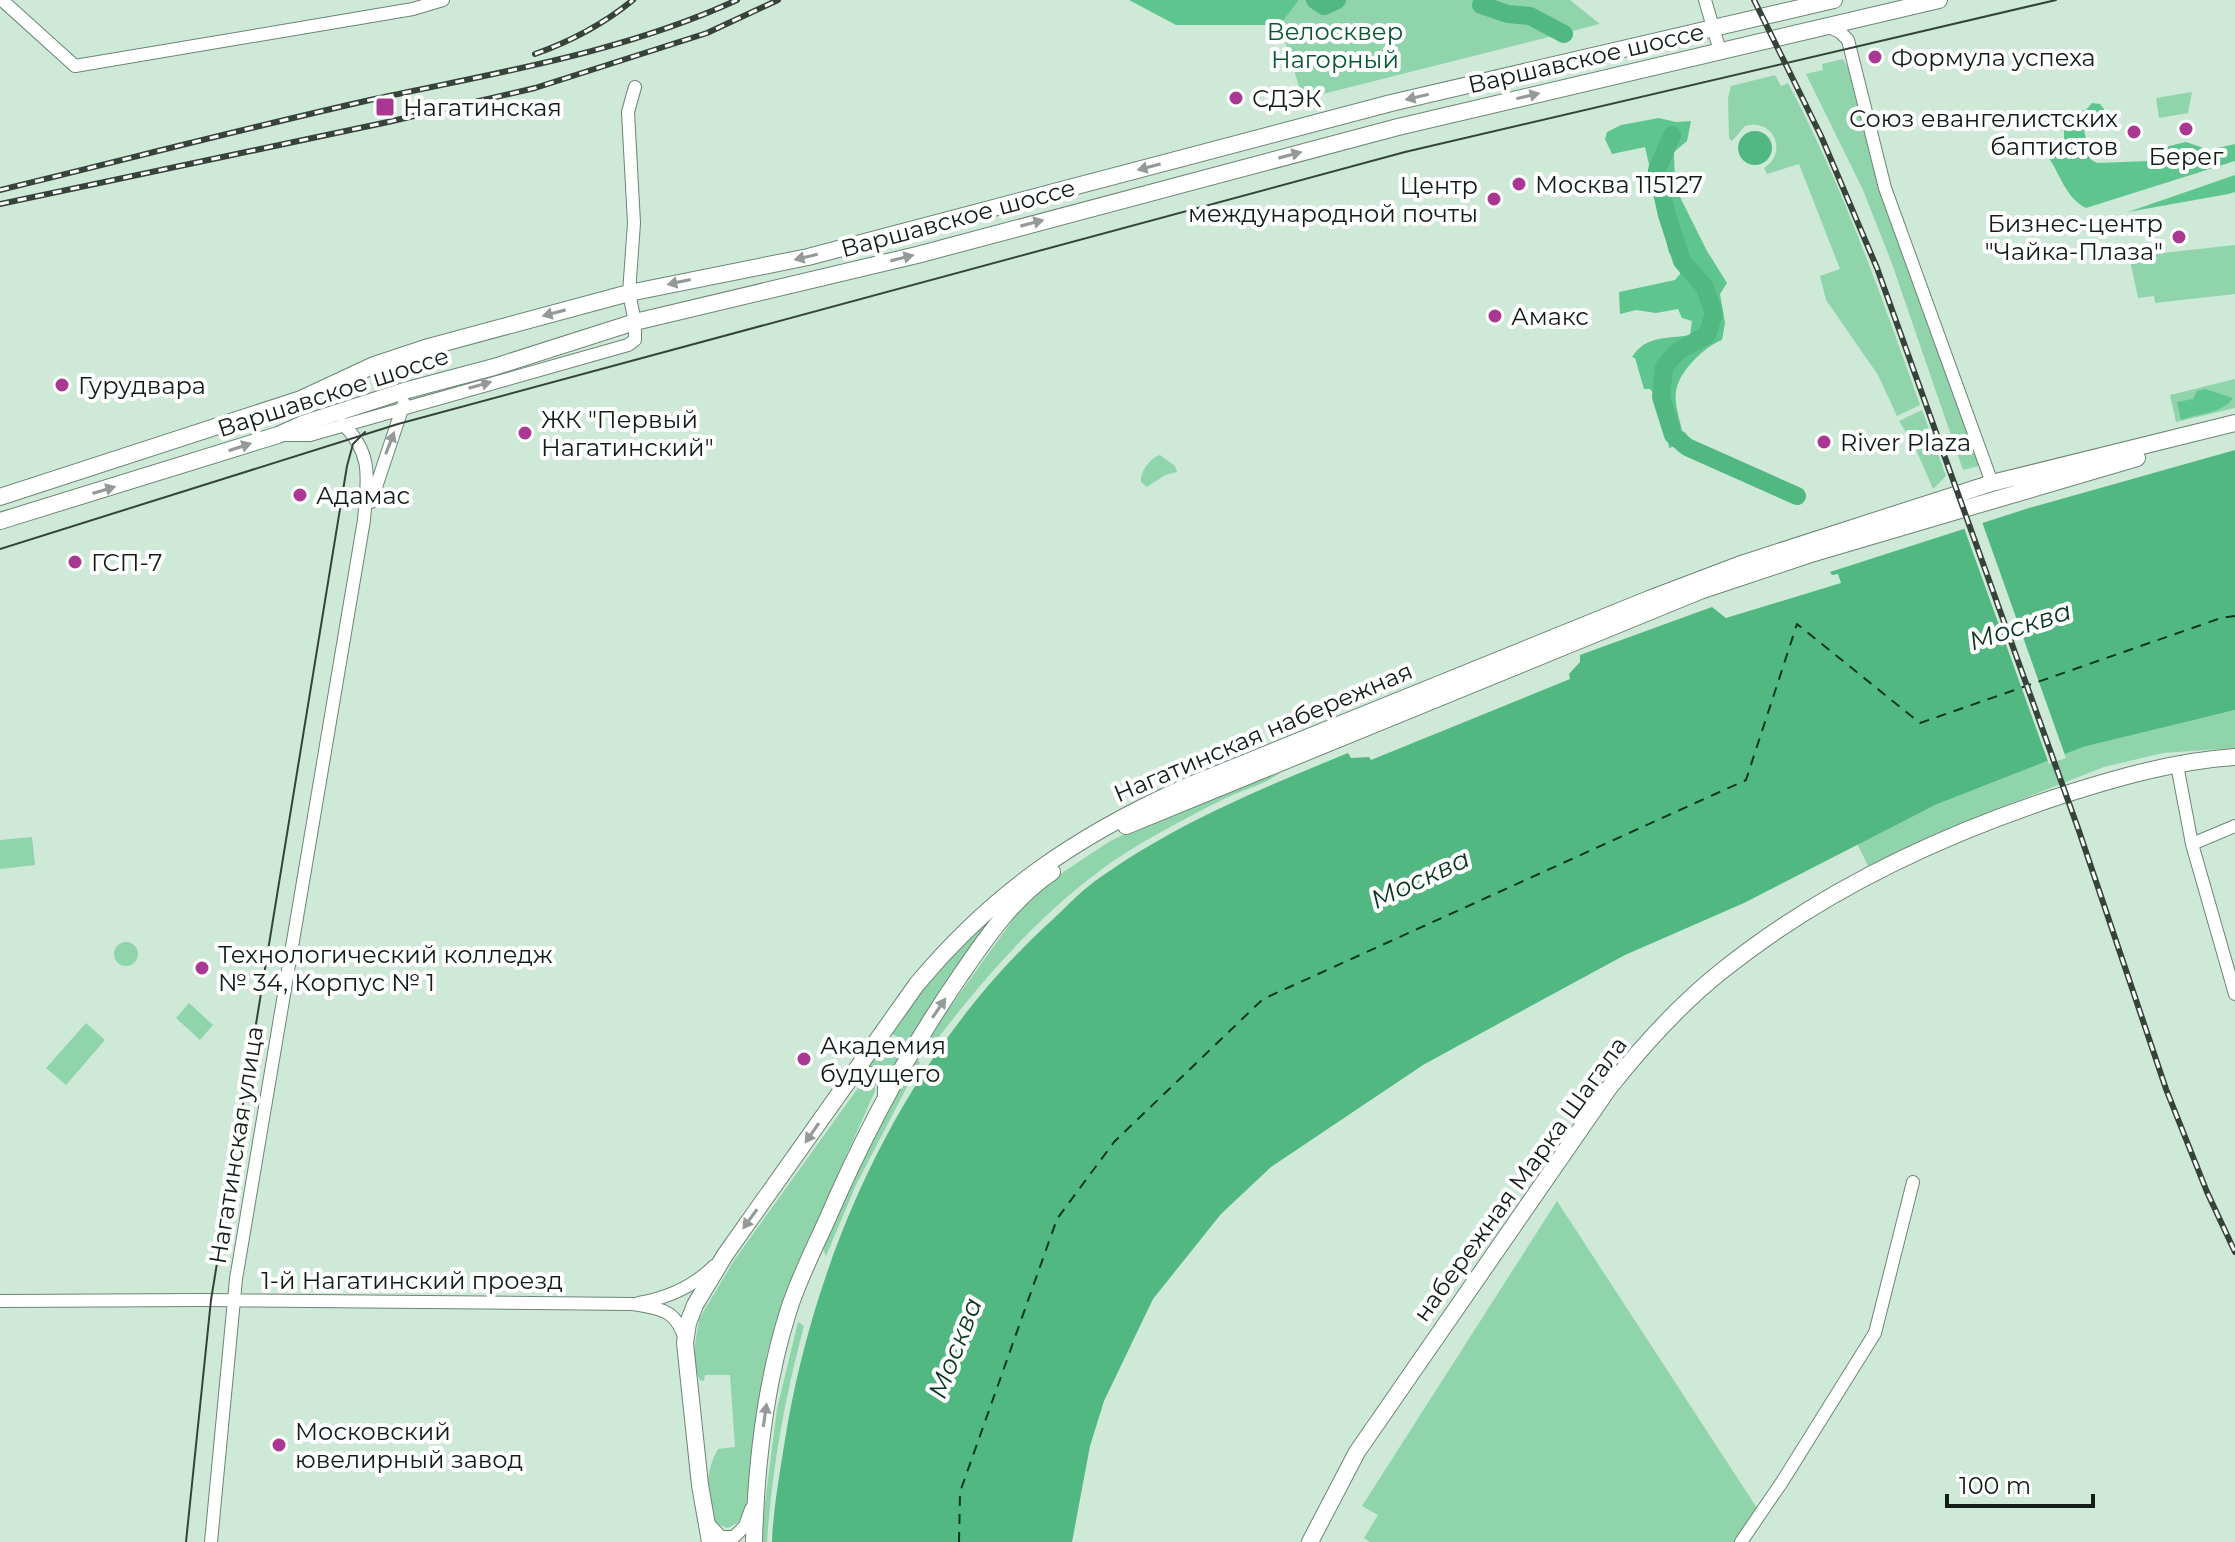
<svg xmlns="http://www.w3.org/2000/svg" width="2235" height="1542" font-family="Montserrat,sans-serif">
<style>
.green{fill:#90d4ab}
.forest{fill:#5fc58e}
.water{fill:#51b881}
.pier{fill:#cee9d8}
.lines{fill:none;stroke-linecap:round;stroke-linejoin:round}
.river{stroke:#51b881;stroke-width:18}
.ferry{stroke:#0b3822;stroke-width:2;stroke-dasharray:10 8;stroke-linecap:butt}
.minor-casing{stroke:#6c8575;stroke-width:14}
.major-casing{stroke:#6c8575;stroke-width:18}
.minor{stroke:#fff;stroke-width:12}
.major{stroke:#fff;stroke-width:16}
.tram{stroke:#36433b;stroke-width:2}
.rail-casing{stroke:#36433b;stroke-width:6}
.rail{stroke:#fff;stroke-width:3;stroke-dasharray:9;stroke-linecap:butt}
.oneway{fill:#959997}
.poi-dot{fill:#aa3791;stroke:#fff;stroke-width:3}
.labels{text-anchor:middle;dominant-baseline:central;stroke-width:8;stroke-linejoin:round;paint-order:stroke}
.park-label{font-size:24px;fill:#065835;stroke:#fff}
.poi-label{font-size:24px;fill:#131d17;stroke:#fff;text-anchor:start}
.street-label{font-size:24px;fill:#131d17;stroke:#fff}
.water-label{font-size:26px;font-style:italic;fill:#0b3822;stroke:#fff}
</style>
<rect width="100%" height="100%" fill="#cee9d8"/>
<path class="green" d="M1299,0H1570L1600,24L1303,99L1280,25Z
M1843,59L1848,68L1878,187L1979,466L1963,470L1891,261L1863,190L1806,74L1823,70L1822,64Z
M1775,75L1781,86L1788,83C1843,186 1881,295 1920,405L1897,416L1878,375L1826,300L1820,276L1840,269L1799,164L1767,174L1764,168C1789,152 1773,118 1745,126L1732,141L1729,138L1728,98L1731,86Z
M2192,92L2188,113L2159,118L2156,98Z
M2235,245V294L2155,303L2154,296L2138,298L2130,260L2136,259V256Z
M2235,379V408L2176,422L2170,395Z
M1922,410L1946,476L1933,489L1915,447L1899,421Z
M1160,455L1175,466L1177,472L1165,475L1147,487L1141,482C1140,472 1150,458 1160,455Z
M2235,710V748L2163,753L2104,767L1989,812L1868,866L1857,843L1935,805L2083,747Z
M1281,772C1265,785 1244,789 1226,798C1199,811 1172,826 1145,841C1058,891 988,972 928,1051L922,1046L1022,907L1050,881L1107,843L1157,817L1266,773Z
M32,837L35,865L0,869V840Z
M1011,897L986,926L908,1044L888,1031L959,945Z
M114 954a12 12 0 1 1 24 0a12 12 0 1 1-24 0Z
M189,1003L213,1025L200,1040L176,1018Z
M86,1023L105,1040L66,1085L46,1068Z
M885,1034L906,1047L888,1079L879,1068L864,1065Z
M914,1058L920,1062L856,1185L826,1256L823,1249L850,1186Z
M871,1080L875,1085V1091L785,1293L767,1353L745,1513L739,1522L728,1528C722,1526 715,1524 712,1518C702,1500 708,1465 718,1449L735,1447L730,1375H705L704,1381L700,1380L696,1372L694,1352L699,1319L735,1259L863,1081Z
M1557,1201L1757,1508L1734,1542H1370L1364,1538L1378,1515L1362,1506Z
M798,1322L804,1326C785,1397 772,1468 767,1542H760L777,1409Z"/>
<path class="forest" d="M1129,0H1299L1280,25H1176Z
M2092,103L2100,104L2104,109L2102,117L2085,125L2084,129L2090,159L2097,163L2150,161L2155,159L2156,149L2186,142L2209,150L2235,144V161L2086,208C2063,197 2059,167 2043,151L2004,156L1998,153L1996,146L2030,139L2064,142V120L2066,114L2086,110Z
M1659,118L1676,122L1691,121L1687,141L1674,152L1675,187L1707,251L1727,283L1720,294L1725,323L1722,340C1705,346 1678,372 1676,392C1674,404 1680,419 1682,431L1686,433L1689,442L1738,461L1739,467L1734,470L1676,446L1669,448L1661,402L1650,389H1644L1635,358L1632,357C1646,335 1667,339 1690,335L1692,321L1682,318L1678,309L1656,313L1636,310L1620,314L1619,292L1675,280L1680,274L1677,257L1669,253L1645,147L1612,154L1605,139L1607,132L1621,125Z
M2235,175V192L2228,194L2128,212Z
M2205,389L2233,398C2223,414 2198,413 2181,420L2177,402L2193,399L2197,391Z"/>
<path class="water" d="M1738 148a17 17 0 1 1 34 0a17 17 0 1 1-34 0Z
M2235,450V710L2083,747L1935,805L1744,903L1625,955L1529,1007L1423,1065L1271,1167L1221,1214L1153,1299L1104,1401L1090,1446L1072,1542H772C773,1510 779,1478 784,1446C814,1252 904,1055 1050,922C1065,908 1079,893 1095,881C1176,823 1258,790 1348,753L1351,758L1369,757L1371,760L1570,679L1569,674L1580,662V655L1712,607L1726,618L1841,583L1838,574L1832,575L1830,572L2029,508Z"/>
<path class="pier" d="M1981,519L2066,758L2049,764L1963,525Z"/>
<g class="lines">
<path class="river" d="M1315,0L1324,6L1337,0
M1481,5L1508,14L1530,16L1564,34
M1672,135L1657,170L1667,215L1682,261L1704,286L1714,313L1707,335L1678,351L1664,367L1661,397L1673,435L1687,447L1797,496"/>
<path class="ferry" d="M959,1542L960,1492L1057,1219L1114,1142L1263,999L1746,780L1797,624L1920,723L2221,618L2235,616"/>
<defs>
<path id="minor" d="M2,0L75,66L413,9L443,0
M1705,0L1720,51
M1827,26L1840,32L1848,40L1885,188L1992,483
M281,435H310L628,345L635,340V322L629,293L634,223L628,112L635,87
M371,502L404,403
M2177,765L2192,844L2235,994
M2192,844L2235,826
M852,1079L861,1072L875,1074L884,1083V1098
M0,1301L204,1300L633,1304C661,1309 676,1309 685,1340
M639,1303C667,1298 694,1286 714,1266
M708,1523L721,1537H734L745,1526L751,1509
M211,1542L236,1279L364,520C367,480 374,455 343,424
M1741,1542L1782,1482L1875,1333L1913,1182"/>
<path id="major" d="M0,497L301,399L374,365L425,348L629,293L808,257L1391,103L1834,0
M0,521L278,435L305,423L404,391L494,367L635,322L917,255L1398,127L1939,0
M1126,826L1700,591L1814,553L2137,458
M710,1542L700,1485L685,1343L688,1323L695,1305L725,1255L917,984C993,893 1075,837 1183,788L1649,599L1744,563L1992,483L2235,423
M754,1542C756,1464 765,1384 789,1309C799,1278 814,1249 827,1220C864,1134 907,1053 960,976C986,938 1013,898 1052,872
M1310,1542L1357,1452L1609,1088C1643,1045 1680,1004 1723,970C1823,890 1943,834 2063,795C2119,777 2176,761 2235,757"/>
</defs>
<use href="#minor" class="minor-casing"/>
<use href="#major" class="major-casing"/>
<use href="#minor" class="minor"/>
<use href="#major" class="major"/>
<path class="tram" d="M0,549L398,424L1405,152L2056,0
M186,1542L211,1300L347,466L353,444L365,432"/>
<defs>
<path id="rail" d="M1754,0L1821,136L1877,268L2079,831L2166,1089L2207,1192L2235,1252
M535,54C569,42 605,23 633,0
M0,190C124,160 246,128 370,100C494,73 622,53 737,0
M0,204L388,122L535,88L707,33L778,0"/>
</defs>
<use href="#rail" class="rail-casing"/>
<use href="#rail" class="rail"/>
</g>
<defs><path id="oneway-solid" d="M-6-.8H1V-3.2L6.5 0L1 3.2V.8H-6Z" transform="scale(2)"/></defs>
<g class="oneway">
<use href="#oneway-solid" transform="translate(1528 96) rotate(-13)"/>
<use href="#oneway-solid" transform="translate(1417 97) rotate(167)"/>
<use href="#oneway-solid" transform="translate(1290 155) rotate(-15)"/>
<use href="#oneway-solid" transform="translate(1149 167) rotate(165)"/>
<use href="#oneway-solid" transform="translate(1032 223) rotate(-15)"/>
<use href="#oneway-solid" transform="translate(806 257) rotate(167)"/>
<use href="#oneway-solid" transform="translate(902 258) rotate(-14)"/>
<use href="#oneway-solid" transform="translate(679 282) rotate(168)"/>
<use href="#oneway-solid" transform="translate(554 313) rotate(165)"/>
<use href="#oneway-solid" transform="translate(480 385) rotate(-16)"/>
<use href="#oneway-solid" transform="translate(390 443) rotate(-69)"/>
<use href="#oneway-solid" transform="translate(240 447) rotate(-18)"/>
<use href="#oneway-solid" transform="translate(104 490) rotate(-17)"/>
<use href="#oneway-solid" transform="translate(939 1008) rotate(-56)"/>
<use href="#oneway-solid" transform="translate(812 1133) rotate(125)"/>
<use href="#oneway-solid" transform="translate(750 1219) rotate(126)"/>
<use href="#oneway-solid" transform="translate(765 1415) rotate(-82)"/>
</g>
<g class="poi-dot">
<circle cx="1875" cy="57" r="8"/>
<circle cx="1236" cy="98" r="8"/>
<rect x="375" y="97" width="20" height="20" rx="4"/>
<circle cx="2186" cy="129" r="8"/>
<circle cx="2134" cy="132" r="8"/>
<circle cx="1519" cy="184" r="8"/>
<circle cx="1494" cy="199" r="8"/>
<circle cx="2179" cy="237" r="8"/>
<circle cx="1495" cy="316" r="8"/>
<circle cx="62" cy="385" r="8"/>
<circle cx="525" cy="433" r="8"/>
<circle cx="1824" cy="442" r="8"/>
<circle cx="300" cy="495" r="8"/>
<circle cx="75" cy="562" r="8"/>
<circle cx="202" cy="968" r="8"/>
<circle cx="804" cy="1059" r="8"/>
<circle cx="279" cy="1445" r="8"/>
</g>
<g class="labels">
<g class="park-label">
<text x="1335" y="31">Велосквер<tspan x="1335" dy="28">Нагорный</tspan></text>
</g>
<g class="poi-label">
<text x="1891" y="57">Формула успеха</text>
<text x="1252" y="98">СДЭК</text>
<text x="403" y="107">Нагатинская</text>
<text x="2118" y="118" text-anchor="end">Союз евангелистских<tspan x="2118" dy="28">баптистов</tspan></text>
<text x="2186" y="156" text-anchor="middle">Берег</text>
<text x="1535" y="184">Москва 115127</text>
<text x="1478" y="185" text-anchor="end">Центр<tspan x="1478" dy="28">международной почты</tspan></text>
<text x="2163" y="223" text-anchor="end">Бизнес-центр<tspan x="2163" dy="28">"Чайка-Плаза"</tspan></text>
<text x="1511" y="316">Амакс</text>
<text x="78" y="385">Гурудвара</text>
<text x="541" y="419">ЖК "Первый<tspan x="541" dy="28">Нагатинский"</tspan></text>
<text x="1840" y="442">River Plaza</text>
<text x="316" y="495">Адамас</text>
<text x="91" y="562">ГСП-7</text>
<text x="218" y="954">Технологический колледж<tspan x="218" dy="28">№ 34, Корпус № 1</tspan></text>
<text x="820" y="1045">Академия<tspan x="820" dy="28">будущего</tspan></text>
<text x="295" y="1431">Московский<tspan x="295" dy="28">ювелирный завод</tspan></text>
</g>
<g class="street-label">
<text transform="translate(1586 58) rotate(-13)">Варшавское шоссе</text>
<text transform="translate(958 218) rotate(-15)">Варшавское шоссе</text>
<text transform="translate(333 392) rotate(-18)">Варшавское шоссе</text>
<text transform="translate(1263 732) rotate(-23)">Нагатинская набережная</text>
<text transform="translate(236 1145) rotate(-81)">Нагатинская улица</text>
<text transform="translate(1520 1179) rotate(-54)">набережная Марка Шагала</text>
<text x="412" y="1280">1-й Нагатинский проезд</text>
</g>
<g class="water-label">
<text transform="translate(2020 626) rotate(-18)">Москва</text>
<text transform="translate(1420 879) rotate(-25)">Москва</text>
<text transform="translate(955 1348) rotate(-69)">Москва</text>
</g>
</g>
<path d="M1947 1494v12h146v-12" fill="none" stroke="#131d17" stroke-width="4"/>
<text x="1959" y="1494" font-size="24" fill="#131d17" stroke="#ffffff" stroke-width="6" paint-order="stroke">100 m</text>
</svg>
